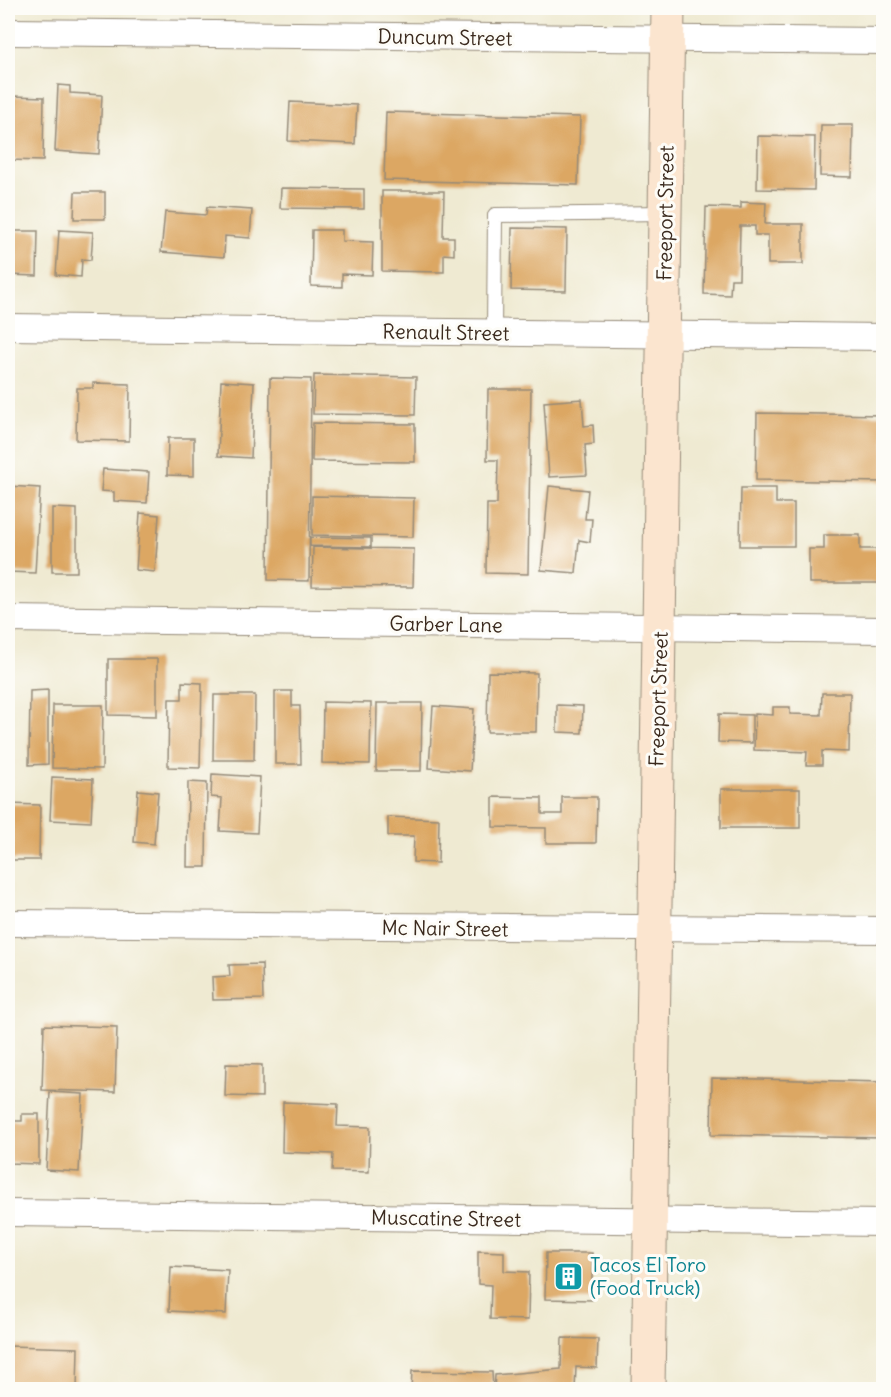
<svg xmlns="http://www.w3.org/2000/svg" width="891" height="1397" font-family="Delius,sans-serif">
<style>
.building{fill:#dca763}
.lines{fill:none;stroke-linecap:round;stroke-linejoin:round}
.lane-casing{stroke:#958a78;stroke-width:16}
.street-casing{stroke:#958a78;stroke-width:28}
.secondary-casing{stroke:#958a78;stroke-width:35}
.lane{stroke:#fff;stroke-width:14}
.street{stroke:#fff;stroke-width:26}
.secondary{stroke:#fbe5cf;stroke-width:33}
.labels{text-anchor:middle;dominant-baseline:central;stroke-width:6;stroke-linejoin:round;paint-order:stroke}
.street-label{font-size:20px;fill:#3b2a1e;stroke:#fdfcf7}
.culture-label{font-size:20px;fill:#0d838f;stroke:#fdfcf7;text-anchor:start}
</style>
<rect width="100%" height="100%" fill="#fdfcf7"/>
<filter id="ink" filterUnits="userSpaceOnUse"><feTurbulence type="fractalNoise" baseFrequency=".0167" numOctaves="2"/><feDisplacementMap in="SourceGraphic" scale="12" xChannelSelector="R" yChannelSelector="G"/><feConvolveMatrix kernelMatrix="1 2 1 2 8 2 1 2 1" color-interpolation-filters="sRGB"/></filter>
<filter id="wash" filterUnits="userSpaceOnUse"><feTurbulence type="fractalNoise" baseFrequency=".008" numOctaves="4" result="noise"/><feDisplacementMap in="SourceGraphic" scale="24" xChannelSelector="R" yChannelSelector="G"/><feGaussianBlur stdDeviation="1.35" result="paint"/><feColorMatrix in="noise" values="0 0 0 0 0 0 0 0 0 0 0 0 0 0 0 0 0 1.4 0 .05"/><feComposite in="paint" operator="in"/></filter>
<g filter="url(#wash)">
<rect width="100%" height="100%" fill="#efead2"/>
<g id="blocks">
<path class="building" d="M58,85L70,86V93L102,95L99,154L55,151Z
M12,96L44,97L43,161L10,160Z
M290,102L357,105L355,144L288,141Z
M386,112L580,117L578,185L384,180Z
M821,125H853L852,177L820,176Z
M758,136L815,137L814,190L757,189Z
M281,188L364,189V209L280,208Z
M382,191H444L443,237H454V255L444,254V272L382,271Z
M75,192H105V219H74Z
M741,202L766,203L765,224H803V264H768V235H755V226H740L739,279H731L730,295L704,294L706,207L741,208Z
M207,207L252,210L250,238L225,236L224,257L161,252L165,212L206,215Z
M512,228L567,229L566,291L511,290Z
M59,230L93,232L91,260L82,259L81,277L56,275Z
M312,230H342V241L373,242L372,275L342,274V287L311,286Z
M9,231H38L37,276L8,275Z
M314,375L416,377L415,415L313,414Z
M270,378L311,379L309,581L268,580Z
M221,381L254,383L251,458L218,456Z
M93,383L130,384L129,441L76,440L77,388H93Z
M488,389H531L528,574L486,573L487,504H497L498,460H487Z
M582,399L584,426L593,425L594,444L585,445L587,475L549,477L544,402Z
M757,413L884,415V482L756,480Z
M313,423L415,424V462L312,461Z
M168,438H194V476L167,475Z
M103,469L149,472L147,503L114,501V492L101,491Z
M8,486L40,488L35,573L8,572Z
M549,486L588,490L585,519H592L590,542L579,540L576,573L541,570Z
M741,488H776V503H794V546H740Z
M312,496L414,498L413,537L312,535Z
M52,508L77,509V572H52Z
M140,513L159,515L155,572L136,570Z
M824,535H860V549H881V583H809V549H824Z
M310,537L371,538V547L310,546Z
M313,547L414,549L413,587L312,586Z
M108,659H157V716L108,715Z
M488,672L537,673L536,732H487Z
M182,682L202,683L200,768L168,767L169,699H182Z
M48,690V764L29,765L30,691Z
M275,691H292V706H300L301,764H275Z
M822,693H850L849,752L822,751V765H806L807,752L754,750L755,714L773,715V707H790V714L821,715Z
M214,695H255L254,760H213Z
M323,702L371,703L370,764L322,763Z
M377,703H422L421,771H376Z
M53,705H103L102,769L52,768Z
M557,705L583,706L582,733L557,732Z
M433,706L474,709L470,771L429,768Z
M719,714L752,715V743L718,742Z
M212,774L260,777L257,833L220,831L222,798L211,797Z
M52,777L93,779L91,822L50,820Z
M188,782L207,783L206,867H187Z
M721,789H800V828H721Z
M138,790L158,792L154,844L134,842Z
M493,797L542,798V814H562V797H597L596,843H546V828L493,827Z
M8,804L40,805L39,860H8Z
M388,817L439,819L438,863L413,862L414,836H388Z
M262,964L263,999L213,1000L212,977L230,976L229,965Z
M44,1025L117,1027L115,1092L42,1090Z
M226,1064L262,1065V1097L225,1096Z
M712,1078L884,1082V1138L711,1135Z
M50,1092L83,1094L79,1172L46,1170Z
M283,1102L338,1104L337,1126L370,1127L369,1172L332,1171L333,1154L282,1152Z
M22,1114H39V1164L8,1163V1121H22Z
M478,1251L504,1252V1271L529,1272L528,1320L490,1319L491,1285L478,1284Z
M546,1253H592V1300L545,1299Z
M171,1267L228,1270L226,1314L169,1311Z
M562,1338L598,1339L597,1368L576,1367L575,1390H494L495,1375L561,1369Z
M8,1346L78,1348L77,1390H8Z
M412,1371L492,1372L493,1390H411Z"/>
</g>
</g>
<g filter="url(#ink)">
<use href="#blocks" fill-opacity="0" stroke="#958a78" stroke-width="1.5"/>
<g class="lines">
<defs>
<path id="lane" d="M494,332L495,215L665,213"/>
<path id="street" d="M8,32L884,41
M8,327L884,337
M8,619L884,630
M8,923L884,930
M8,1213L884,1223"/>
<path id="secondary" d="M648,1390L668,8"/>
</defs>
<use href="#lane" class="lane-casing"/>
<use href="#street" class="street-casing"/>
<use href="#secondary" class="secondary-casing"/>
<use href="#lane" class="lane"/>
<use href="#street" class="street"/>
<use href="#secondary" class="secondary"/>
</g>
</g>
<defs>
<symbol id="building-square" viewBox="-11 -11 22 22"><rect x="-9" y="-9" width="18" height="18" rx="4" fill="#0f9aa8" stroke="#fdfcf7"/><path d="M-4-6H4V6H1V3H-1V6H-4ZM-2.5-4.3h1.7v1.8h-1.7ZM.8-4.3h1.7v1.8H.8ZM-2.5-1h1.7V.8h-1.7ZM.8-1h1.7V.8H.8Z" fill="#fff"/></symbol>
</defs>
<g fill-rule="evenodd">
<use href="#building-square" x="552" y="1260" width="33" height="33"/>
</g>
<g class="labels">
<g class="street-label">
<text transform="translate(445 37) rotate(1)">Duncum Street</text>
<text transform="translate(665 213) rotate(-89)">Freeport Street</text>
<text transform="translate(446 332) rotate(1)">Renault Street</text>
<text transform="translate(446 624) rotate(1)">Garber Lane</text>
<text transform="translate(658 699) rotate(-88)">Freeport Street</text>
<text transform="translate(445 928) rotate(1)">Mc Nair Street</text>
<text transform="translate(446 1218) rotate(1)">Muscatine Street</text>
</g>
<g class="culture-label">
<text x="590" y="1264">Tacos El Toro<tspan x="590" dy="23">(Food Truck)</tspan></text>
</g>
</g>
<rect width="891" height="1397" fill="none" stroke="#fdfcf7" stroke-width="30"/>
</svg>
